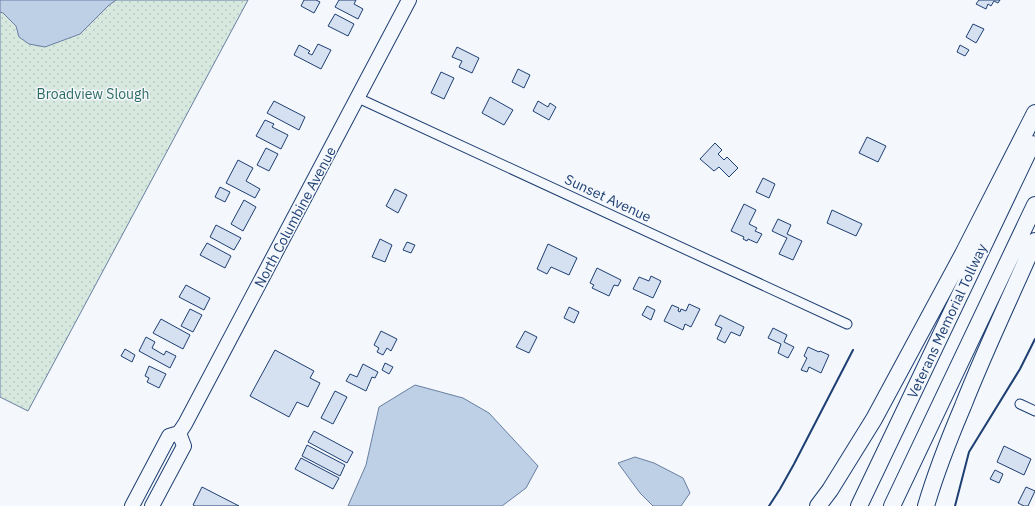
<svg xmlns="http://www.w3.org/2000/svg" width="1035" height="506" font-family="'IBM Plex Sans',sans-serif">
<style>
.grass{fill:url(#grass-dots);stroke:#687fa3}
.water{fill:#bed0e5;stroke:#687fa3}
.building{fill:#d5e0f0;stroke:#1d3f73}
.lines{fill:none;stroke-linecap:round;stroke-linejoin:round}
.street-casing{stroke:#1d3f73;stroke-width:11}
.primary-casing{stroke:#1d3f73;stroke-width:16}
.highway-casing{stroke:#1d3f73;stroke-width:18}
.street{stroke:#f4f7fb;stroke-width:9}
.primary{stroke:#f4f7fb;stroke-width:14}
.highway{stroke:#f4f7fb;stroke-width:16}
.wall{stroke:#1d3f73;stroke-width:2}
.labels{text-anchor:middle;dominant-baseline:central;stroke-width:3;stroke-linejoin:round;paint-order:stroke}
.park-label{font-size:14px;fill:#2c6c60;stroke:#f4f7fb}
.street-label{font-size:14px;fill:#1d3f73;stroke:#f4f7fb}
</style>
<defs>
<pattern id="grass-dots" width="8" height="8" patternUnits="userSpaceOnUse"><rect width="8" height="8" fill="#d7e8df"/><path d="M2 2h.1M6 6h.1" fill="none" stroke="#b8c8c3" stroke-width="1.8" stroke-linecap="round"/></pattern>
</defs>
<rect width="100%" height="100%" fill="#f4f7fb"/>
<path class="grass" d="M0,0H248L28,411L0,397Z"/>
<path class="water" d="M0,0H116L108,6L80,34L45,47L29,44L19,37L16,26L3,13L0,12Z
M415,385L463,398L489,413L538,466L526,488L502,506H348L366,465L379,407Z
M635,457L654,463L683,478L690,493L681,506H653L640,493L618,463Z"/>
<path class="building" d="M304,0H316L320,2L314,13L301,6Z
M339,0H356L354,4L363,9L358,19L335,7Z
M979,0H1000L998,3L994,1L991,6L988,4L986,9L976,4Z
M335,14L354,24L348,36L328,26Z
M973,24L984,29L976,43L966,37Z
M318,44L331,50L321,69L294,55L299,45L310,51L308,53L312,55Z
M960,45L969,50L965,56L957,52Z
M457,47L479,58L472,73L459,67L462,61L452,57Z
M518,69L530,75L524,88L512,82Z
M441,72L454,78L444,99L431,93Z
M490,97L513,110L504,125L482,113Z
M274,101L305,117L299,130L267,113Z
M538,101L548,107L550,103L556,107L549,120L533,111Z
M265,120L274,124L272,127L288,135L281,149L256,136Z
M867,137L886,146L878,162L859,153Z
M715,143L722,150L718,154L724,160L727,157L738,168L729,177L719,167L714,171L700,159Z
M266,148L278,154L269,171L257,165Z
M238,160L253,168L246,181L260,189L255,198L226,183Z
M763,178L775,184L769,198L756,192Z
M220,187L230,192L225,202L215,197Z
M395,189L407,195L398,213L386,206Z
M244,200L256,207L243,231L231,224Z
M744,204L756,210L749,224L757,228L755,231L762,234L757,243L748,239L747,241L743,239L744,237L731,231Z
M832,210L862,224L856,236L827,223Z
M778,219L791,225L787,234L802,241L793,260L779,254L787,238L772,231Z
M216,225L241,238L234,250L210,237Z
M380,239L392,245L385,262L372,257Z
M407,242L415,245L411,253L403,250Z
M207,243L231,256L225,268L200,255Z
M548,244L577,258L569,275L551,267L547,274L537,269Z
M597,268L621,280L618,286L614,285L609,296L592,288L594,285L590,283Z
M651,276L661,281L653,298L633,289L639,277L649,281Z
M186,285L210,298L204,310L179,297Z
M689,304L700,309L691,327L685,324L683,330L664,321L672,305L679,308L678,311L680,312L681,309L686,311Z
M647,306L655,310L651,320L642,315Z
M569,307L579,312L574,323L564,318Z
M190,309L202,315L193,332L181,326Z
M720,315L744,327L740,336L731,332L725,343L717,339L722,328L715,325Z
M161,319L190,335L183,349L153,333Z
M773,328L787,335L784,342L794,347L788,358L778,353L781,344L768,338Z
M381,331L397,339L391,351L387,348L383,355L377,352L379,348L374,345Z
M525,331L537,337L529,353L516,347Z
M146,337L155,342L152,348L164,355L166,351L176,356L170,368L139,351Z
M808,347L819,352L820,351L829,355L821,373L809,367L807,372L801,370L807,358L804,356Z
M125,349L135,355L132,362L121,356Z
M275,350L314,371L310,378L320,383L308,407L297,402L289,417L250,396Z
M385,363L393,367L389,374L382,370Z
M363,364L378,372L375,378L372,377L366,391L346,381L350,374L357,377Z
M149,366L166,374L159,388L147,382L149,378L145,376Z
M335,391L347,397L333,424L321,418Z
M314,431L353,452L347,463L308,442Z
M307,445L345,465L340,476L302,456Z
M1004,446L1031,459L1024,475L997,462Z
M301,458L339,478L333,489L295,469Z
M995,470L1003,474L999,483L990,479Z
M202,487L239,506H195L193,505Z
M1026,487L1035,491L1028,506H1024L1018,503Z"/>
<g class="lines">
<defs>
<path id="street" d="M358,98L847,324
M1020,404L1035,411"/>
<path id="primary" d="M132,506L169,436L179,433L185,424L409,0
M152,506L184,446L179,433"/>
<path id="highway" d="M818,506L830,490L874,419L963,254L1035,113
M859,506L1032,144
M892,506L1035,205
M926,506C936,472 949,439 963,406C985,350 1011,296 1035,241"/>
</defs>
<use href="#street" class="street-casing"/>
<use href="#primary" class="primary-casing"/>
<use href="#highway" class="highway-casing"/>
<use href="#street" class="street"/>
<use href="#primary" class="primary"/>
<use href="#highway" class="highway"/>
<path class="wall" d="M769,506L780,489L794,464L853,350
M955,506L969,452L1020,369L1035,339"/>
</g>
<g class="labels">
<g class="park-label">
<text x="93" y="94">Broadview Slough</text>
</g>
<g class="street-label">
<text transform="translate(608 198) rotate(25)">Sunset Avenue</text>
<text transform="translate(295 217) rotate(-62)">North Columbine Avenue</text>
<text transform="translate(947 321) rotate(-65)">Veterans Memorial Tollway</text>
</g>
</g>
</svg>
